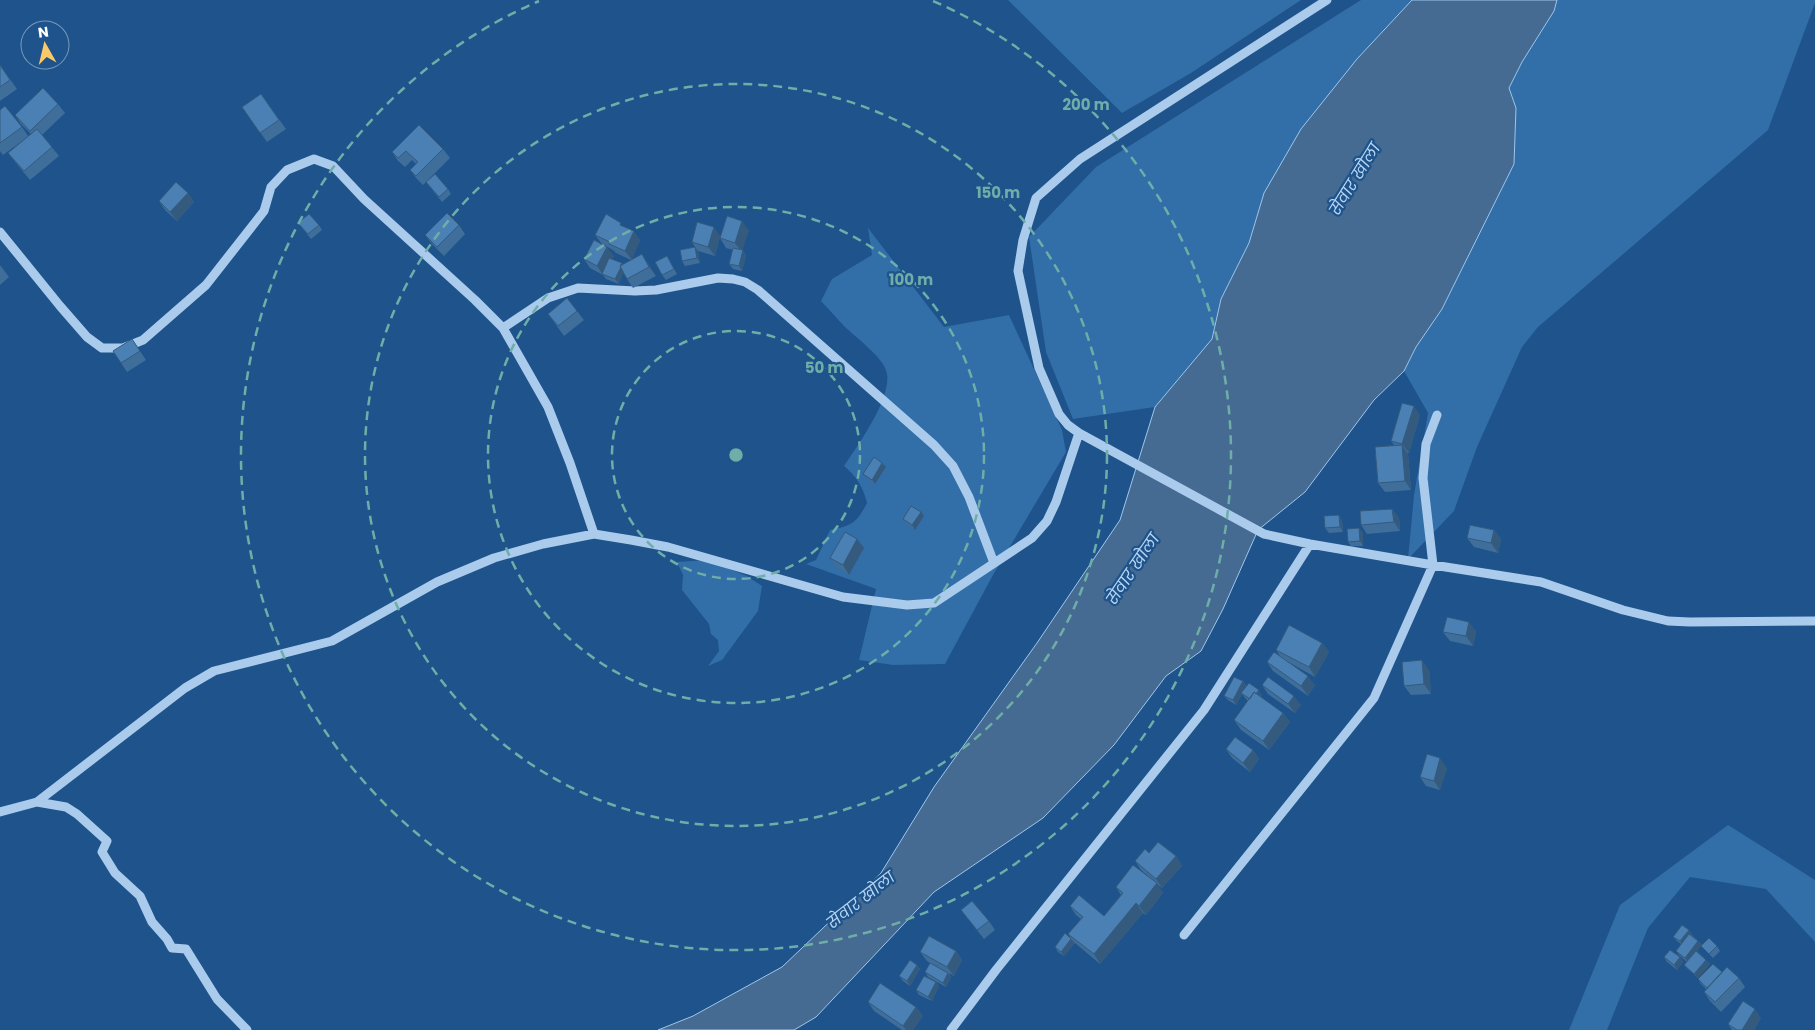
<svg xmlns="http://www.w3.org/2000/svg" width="1815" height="1030" font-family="Poppins,'Noto Sans Devanagari',sans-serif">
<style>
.green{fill:#326ea8}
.water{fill:#456b92;stroke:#9ec7ed}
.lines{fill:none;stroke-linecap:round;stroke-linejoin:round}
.minor{stroke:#aacbec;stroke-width:9}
.wall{fill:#406e9b}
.shaded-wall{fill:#345a7e}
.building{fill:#4b80b4;stroke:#345a7e}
.ring{fill:none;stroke:#6fada8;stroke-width:2.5;stroke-dasharray:9 6}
.labels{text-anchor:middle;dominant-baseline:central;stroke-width:4.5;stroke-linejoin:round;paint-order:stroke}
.water-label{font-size:16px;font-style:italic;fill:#b6d5f3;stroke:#1e538b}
.centre{fill:#6fada8;stroke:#1e538b;stroke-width:2.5}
.ring-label{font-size:15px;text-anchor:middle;font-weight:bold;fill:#6fada8;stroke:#1e538b;stroke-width:4.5;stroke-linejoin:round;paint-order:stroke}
</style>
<rect width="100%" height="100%" fill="#1e538b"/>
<path class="green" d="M1008,0H1301L1191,73L1122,113Z
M1361,0H1412L1357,59L1264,193L1249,243L1221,299L1212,339L1155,407L1073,419L1046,352L1029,237L1096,167Z
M1557,0H1815V3L1768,130L1538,327L1522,347L1477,447L1454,511L1408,559L1414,495L1428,413L1404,371L1416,347L1442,309L1514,164L1516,108L1509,88L1522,62L1554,11Z
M868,228L944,327L1009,315L1062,430L1066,452L993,575L945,664L893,665L859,660L876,589L806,564L816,560L830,530C852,526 857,522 867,503C863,487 857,477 844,466C858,445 891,399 887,374C885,358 855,337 844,326C836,318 829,309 821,301L832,279L872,255Z
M707,560L747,576L762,586L758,611L722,660L708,666L719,651L718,640L711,634L709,624L682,590L683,575L677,562Z
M1728,825L1815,880V942L1766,889L1690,877L1648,928L1607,1030H1569L1620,905Z"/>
<path class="water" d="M1412,0H1557L1554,11L1522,62L1509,88L1516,108L1514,164L1442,309L1416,347L1404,371L1374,400L1305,492L1258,530L1223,609L1201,651L1166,676L1114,745L1043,818L934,892L816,1017L794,1030H658L693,1016L782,967L881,873L934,787L1037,643L1120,520L1155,407L1212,339L1221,299L1249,243L1264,193L1301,129L1357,59Z"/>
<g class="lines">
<path class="minor" d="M0,232L60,306L87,337L102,348H123L143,340L206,285L264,211L271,187L287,170L314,159L333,166L364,199L475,300L503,328L548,407L570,463L594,534
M503,328L548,298L578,288L635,291L656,290L718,278L733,279L745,282L758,290L934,445L953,466L969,497L994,563
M1079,433L1068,425L1059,414L1039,368L1018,271L1023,240L1036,198L1080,159L1327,0
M37,802L66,807L77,814L107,841L102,852L115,873L140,896L152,922L167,939L172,948L186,949L217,999L247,1030
M0,812L37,802L185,688L214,671L332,641L437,582L494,558L543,544L594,534L631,540L668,547L843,597L907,605L934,603L1032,538L1047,521L1056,502L1079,433L1264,534L1310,544L1433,565L1541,582L1623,610L1668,621L1690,622L1815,621
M1184,935L1374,698L1433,565L1423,478L1426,444L1437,415
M951,1030L996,970L1204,710L1310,544"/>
</g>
<path class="wall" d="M0,65L17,89L0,101Z
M261,94L286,129L267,142L242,107Z
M58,104L65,113L42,135L59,156L30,180L15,162L8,153L25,139L3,155L0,151V110L22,127L28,136L31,134L21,124L15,115Z
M419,125L443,149L450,158L429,179L448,189L451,194L442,202L426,182L423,185L417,179L410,170L416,164L412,160L405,167L398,161L392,152Z
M188,193L194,202L177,221L165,210L159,201Z
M298,223L319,225L322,230L311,239Z
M459,225L465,234L444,256L432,244L425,235Z
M625,227L640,240L632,259L648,263L656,276L633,288L623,273L619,284L606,279L603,275L590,268L584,259L614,256L612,259L623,264L631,260L616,253L613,250L602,244L595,235Z
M749,230L742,250L746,255L742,271L733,269L729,264L733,250L726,248L720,238Z
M720,236L715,256L698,251L700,263L685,266L682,261L695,247L692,242Z
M667,256L677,274L666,280L662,275Z
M0,265L9,277L0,285Z
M567,298L584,320L564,336L548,314Z
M138,348L146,360L127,372L121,363Z
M1420,415L1409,453H1408L1411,490L1385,492L1378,483L1394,445L1391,441Z
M882,463L886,467L875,484L866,478L863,474Z
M1392,509L1399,518L1400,531L1367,534L1361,525Z
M921,512L924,516L915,530L906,524L903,519Z
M1342,520L1343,532L1329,533L1325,528Z
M1359,528L1363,533V546H1351L1348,542Z
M1494,530L1501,539L1498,553L1474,547L1467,538Z
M864,548L849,575L837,568L830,558Z
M1476,631L1473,646L1450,641L1443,632Z
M1322,643L1329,652L1315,677L1290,663L1315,685L1308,696L1273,671L1267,662L1280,656L1276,650Z
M1429,670L1431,694L1411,695L1404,686Z
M1243,681L1246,686L1244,690L1262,695L1261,697L1283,713L1290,722L1269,750L1241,730L1234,720L1248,701L1245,698L1242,694L1236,705L1228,700L1224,696Z
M1262,685L1301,705L1295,713L1268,694Z
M1226,749L1253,750L1259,759L1250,772L1232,758Z
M1447,768L1440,790L1426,786L1420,777Z
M1149,853L1176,856L1182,866L1162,888L1157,884L1163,893L1146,915L1143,913L1100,964L1075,943L1064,956L1058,952L1055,947L1070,937L1068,934L1081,919L1076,915L1070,906L1104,916L1121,895L1116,887L1154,881L1141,870L1135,861Z
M961,910L989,921L995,930L984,939L968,919Z
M1689,930L1692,935L1702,945L1717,946L1720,951L1713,958L1701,946L1697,951L1710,964L1698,978L1688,969L1684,965L1687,962L1679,955L1676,951L1681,944L1677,941L1673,937Z
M956,951L962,960L954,976L949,973L951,977L946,987L928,977L925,972L930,963L927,961L920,952Z
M1664,957H1680L1683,962L1677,970L1667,962Z
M917,965L920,969L910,986L903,981L899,976Z
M1722,972L1739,978L1745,987L1721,1012L1710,1001L1704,992L1706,989L1701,984L1698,979Z
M936,982L939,986L932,1001L919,995L916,990Z
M868,1002L916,1007L923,1016L913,1030H902L874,1011Z
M1761,1018L1754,1030H1732L1728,1024Z"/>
<path class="shaded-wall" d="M188,193L194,202L177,221L170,212Z
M742,221L749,230L742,252L735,243Z
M714,227L720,236L715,256L708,247Z
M634,231L640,240L632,260L625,251Z
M607,247L614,256L603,275L597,266Z
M695,247L698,251L700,263L697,258Z
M743,250L746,255L742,271L739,266Z
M642,254L648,263L656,276L649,267Z
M622,263L625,268L619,284L615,279Z
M1414,406L1420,415L1409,453L1402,444Z
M1402,445L1408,454L1411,490L1405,481Z
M882,463L886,467L875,484L872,480Z
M1392,509L1399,518L1400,531L1394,522Z
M921,512L924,516L915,530L912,525Z
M1339,515L1342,520L1343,532L1340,527Z
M1359,528L1363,533V546L1360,541Z
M1494,530L1501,539L1498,553L1491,543Z
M857,539L864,548L849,575L843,565Z
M1469,622L1476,631L1473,646L1466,636Z
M1322,643L1329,652L1315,677L1309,667Z
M1422,660L1429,670L1431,694L1424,684Z
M1308,676L1315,685L1308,696L1301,686Z
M1243,681L1246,686L1236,705L1233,700Z
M1259,690L1262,695L1255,705L1252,701Z
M1294,696L1301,705L1295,713L1288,704Z
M1283,713L1290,722L1269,750L1263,741Z
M1253,750L1259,759L1250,772L1243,763Z
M1440,758L1447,768L1440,790L1434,781Z
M1176,856L1182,866L1162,888L1156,879Z
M1157,883L1163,893L1146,915L1139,906Z
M1136,903L1143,913L1100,964L1094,954Z
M1689,930L1692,935L1683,946L1680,941Z
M1071,939L1075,943L1064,956L1061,952Z
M1698,941L1702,945L1688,962L1685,958Z
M956,951L962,960L954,976L947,967Z
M1680,957L1683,962L1677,970L1674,965Z
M1706,960L1710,964L1698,978L1694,974Z
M917,965L920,969L910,986L907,981Z
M948,973L951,977L946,987L943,983Z
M936,982L939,986L932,1001L928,997Z
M916,1007L923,1016L913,1030H906L903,1026Z
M1755,1009L1761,1018L1754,1030H1742Z"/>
<path class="building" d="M0,65L10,80L0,87Z
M43,88L58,104L30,131L15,115Z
M261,94L279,120L260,133L242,107Z
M5,106L22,127L0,143V110Z
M419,125L443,149L416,176L410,170L418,162L406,151L398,158L392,152Z
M37,129L52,147L24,171L8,153Z
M435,174L448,189L439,197L426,182Z
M176,182L188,193L170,212L159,201Z
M447,213L459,225L437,247L425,235Z
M309,214L319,225L308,234L298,223Z
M606,214L621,223L620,225L634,231L625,251L609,244L610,242L595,235Z
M727,216L742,221L735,243L720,238Z
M697,222L714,227L708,247L692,242Z
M594,240L607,247L597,266L584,259Z
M695,247L697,258L682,261L680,250Z
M733,248L743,250L739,266L729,264Z
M642,254L649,267L627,279L620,266Z
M667,256L674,269L662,275L655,262Z
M609,258L622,263L620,266L621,267L615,279L602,274Z
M567,298L577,311L558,326L548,314Z
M132,339L140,351L121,363L113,351Z
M1402,403L1414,406L1402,444L1391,441Z
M1402,445L1405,481L1378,483L1375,447Z
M874,457L882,463L872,480L863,474Z
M911,506L921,512L912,525L903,519Z
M1392,509L1394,522L1361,525L1360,511Z
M1339,515L1340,527L1325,528L1324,516Z
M1470,525L1494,530L1491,543L1467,538Z
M1359,528L1360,541L1348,542L1347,529Z
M845,532L857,539L843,565L830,558Z
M1447,617L1469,622L1466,636L1443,632Z
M1289,625L1322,643L1309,667L1276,650Z
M1274,652L1308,676L1301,686L1267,662Z
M1422,660L1424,684L1404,686L1402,662Z
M1234,677L1243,681L1233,700L1224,696Z
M1268,677L1294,696L1288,704L1262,685Z
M1249,683L1259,690L1256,694L1254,692L1250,699L1241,693Z
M1254,692L1283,713L1263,741L1234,720Z
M1235,737L1253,750L1243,763L1226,749Z
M1427,754L1440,758L1434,781L1420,777Z
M1158,842L1176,856L1156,879L1135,861L1145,849L1149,853Z
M1133,865L1157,883L1139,906L1136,903L1094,954L1068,934L1083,917L1070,906L1079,895L1104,916L1123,893L1116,887Z
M972,901L989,921L977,930L961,910Z
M1682,925L1689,930L1680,941L1673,937Z
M1065,933L1071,939L1061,952L1055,947Z
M1689,934L1698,941L1685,958L1676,951Z
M929,936L956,951L947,967L920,952Z
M1709,938L1717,946L1709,954L1701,946Z
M1670,950L1680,957L1674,965L1664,957Z
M1696,951L1706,960L1694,974L1684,965Z
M910,960L917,965L907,981L899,976Z
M930,963L948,973L943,983L925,972Z
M1713,964L1722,972L1707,988L1698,979Z
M1727,967L1739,978L1715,1002L1704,992Z
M924,976L936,982L928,997L916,990Z
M880,983L916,1007L903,1026L868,1002Z
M1743,1001L1755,1009L1742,1030H1737L1728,1024Z"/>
<g class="ring">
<circle cx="736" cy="455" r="124"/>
<circle cx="736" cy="455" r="248"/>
<circle cx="736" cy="455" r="371"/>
<path d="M933 1A495 495 0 1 1 539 1"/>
</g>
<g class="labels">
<g class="water-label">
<text transform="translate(1355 179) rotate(-58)">सेवार खोला</text>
<text transform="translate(1133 569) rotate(-56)">सेवार खोला</text>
<text transform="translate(861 900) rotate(-38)">सेवार खोला</text>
</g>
</g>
<circle cx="736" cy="455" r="8" class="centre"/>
<g class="ring-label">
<text x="1086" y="110">200 m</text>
<text x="998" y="198">150 m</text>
<text x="911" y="285">100 m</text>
<text x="824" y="373">50 m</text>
</g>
<g transform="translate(45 45) rotate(352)"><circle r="24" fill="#1e538b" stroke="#7898b9"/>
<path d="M0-4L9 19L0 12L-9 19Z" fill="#fac969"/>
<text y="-8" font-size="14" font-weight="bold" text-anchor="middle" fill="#ffffff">N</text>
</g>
</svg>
